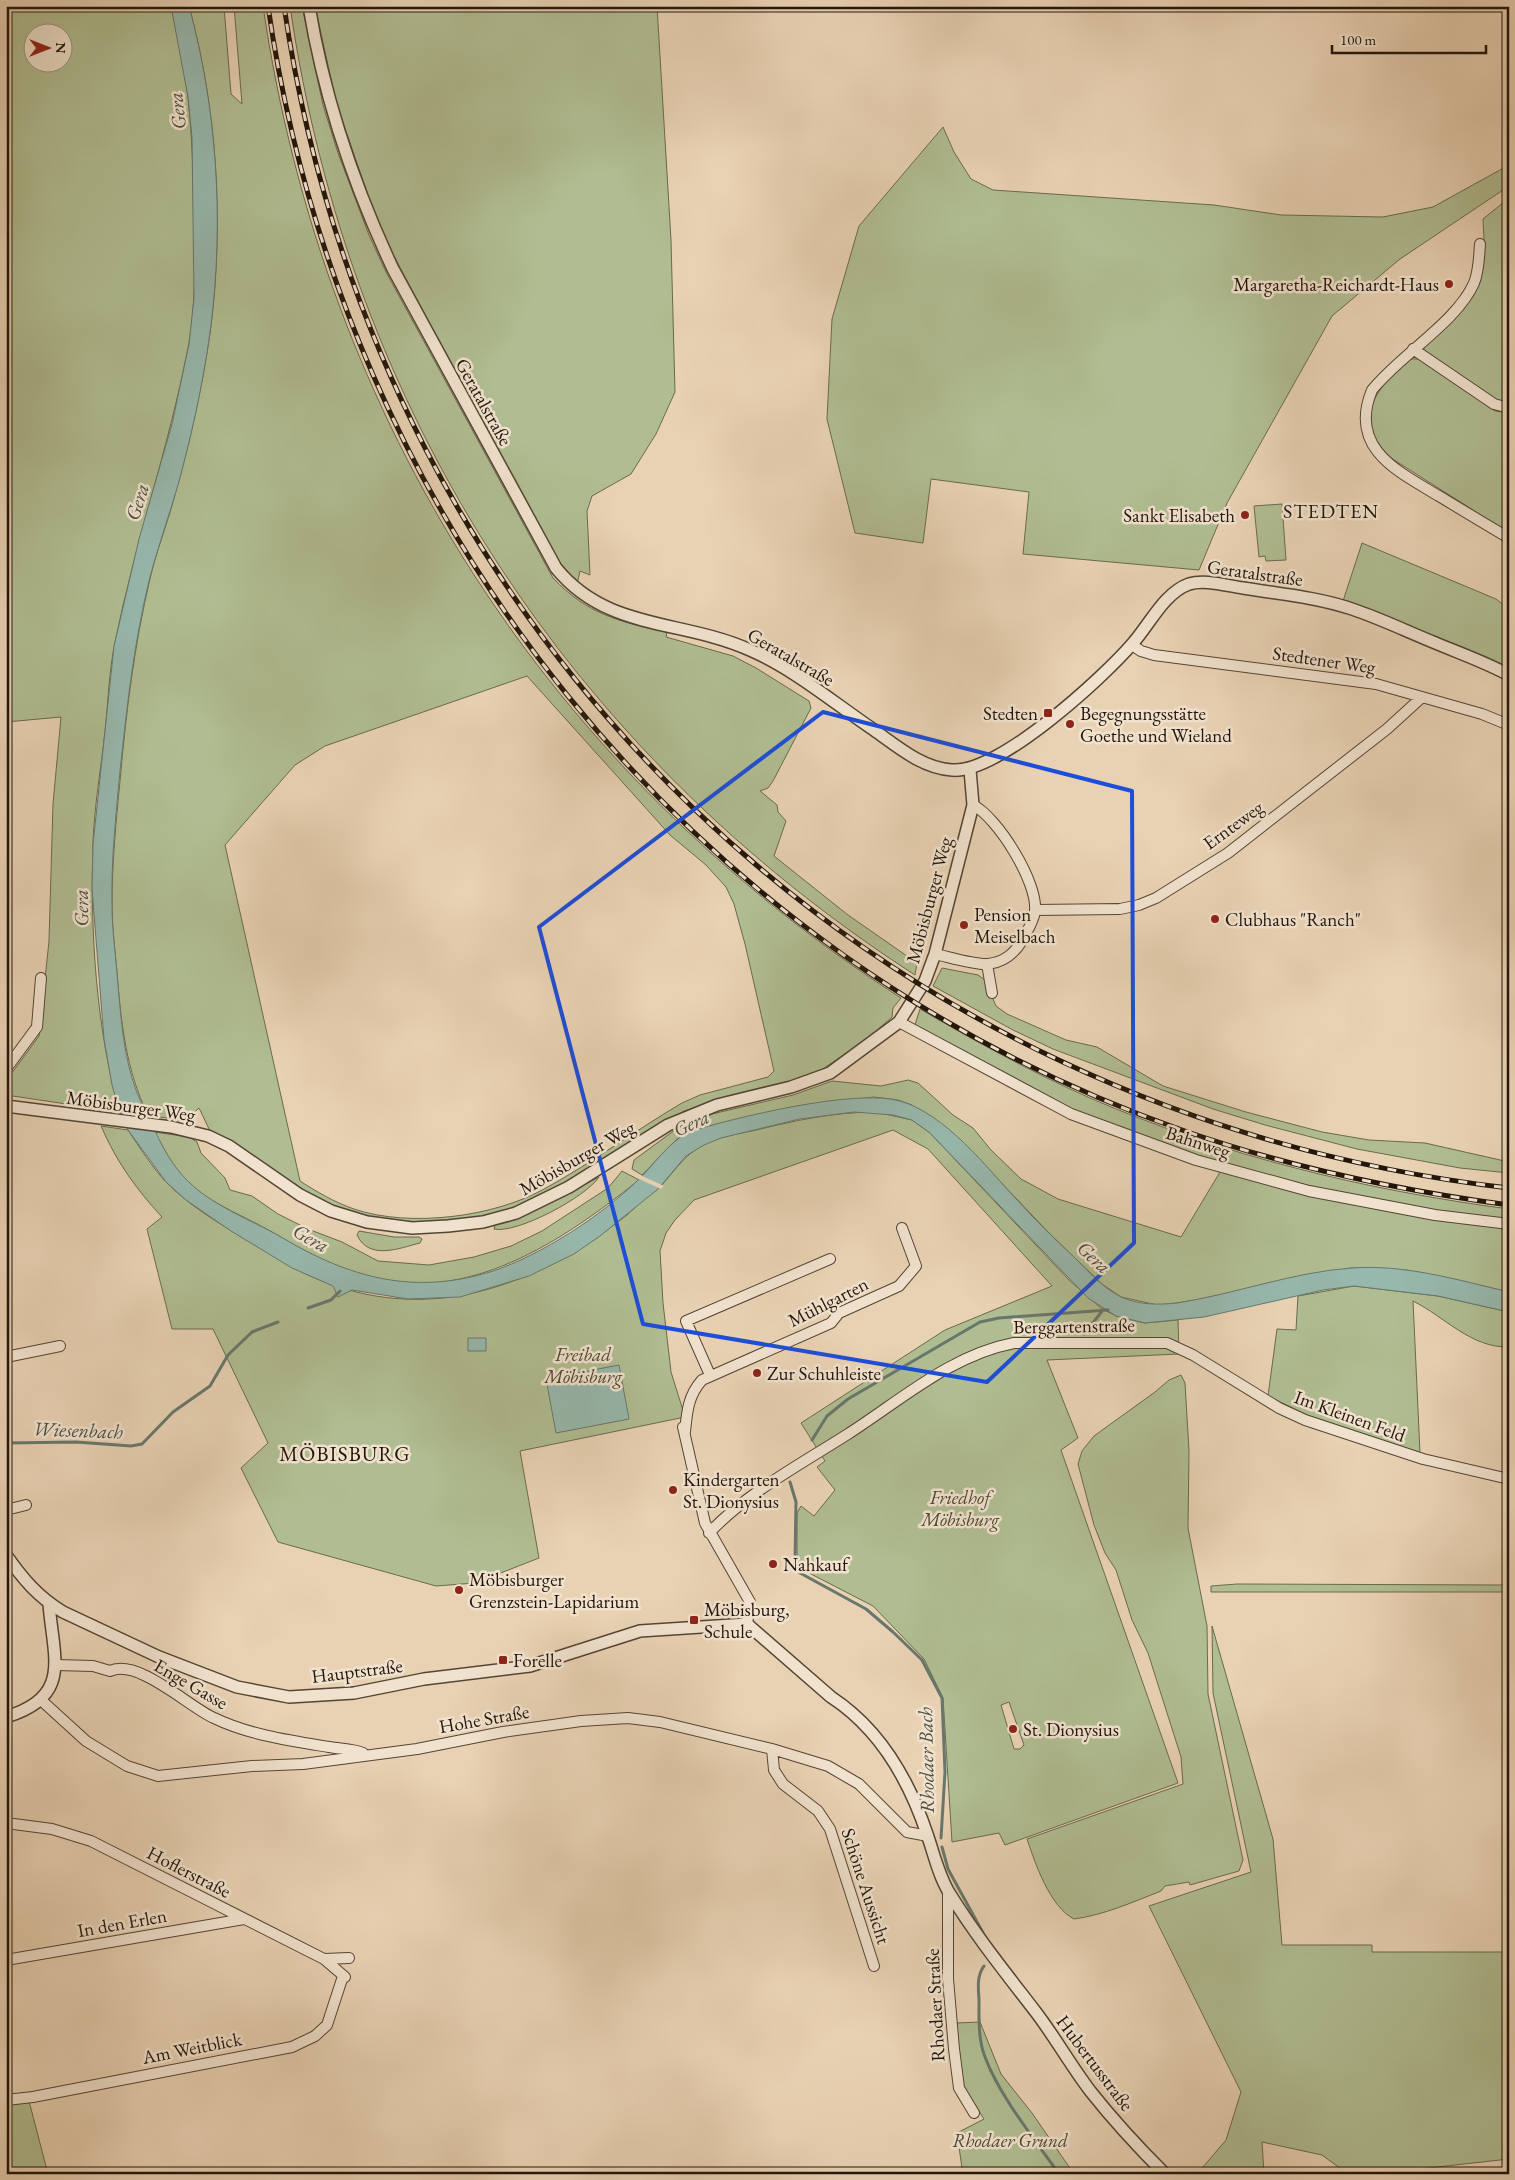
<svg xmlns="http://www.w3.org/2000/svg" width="1515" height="2180" font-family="'EB Garamond',serif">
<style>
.green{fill:#b0bd92;stroke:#696a4e;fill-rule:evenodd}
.water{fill:#97b8ad;stroke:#68776c}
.pier{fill:#e9d2b4}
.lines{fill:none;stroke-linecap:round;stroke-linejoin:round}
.stream{stroke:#68776c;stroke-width:3}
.minor-casing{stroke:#544534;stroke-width:12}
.tertiary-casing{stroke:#544534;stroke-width:14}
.minor{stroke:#f1e2ce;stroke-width:10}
.tertiary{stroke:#f1e2ce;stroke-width:11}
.rail-casing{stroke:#22160a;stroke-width:5}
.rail{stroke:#f1e2ce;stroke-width:3;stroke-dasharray:9;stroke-linecap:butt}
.marked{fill:none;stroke:#1d4ed8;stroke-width:4;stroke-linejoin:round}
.poi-dot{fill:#8f2418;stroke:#f1e2ce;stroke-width:2}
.labels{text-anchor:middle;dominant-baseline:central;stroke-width:5;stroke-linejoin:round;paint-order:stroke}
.poi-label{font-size:19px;fill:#22160a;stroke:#f1e2ce;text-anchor:start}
.street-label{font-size:19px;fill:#22160a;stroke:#f1e2ce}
.park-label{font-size:19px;font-style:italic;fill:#4d4833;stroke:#f1e2ce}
.water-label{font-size:20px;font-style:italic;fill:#4b4f43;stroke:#f1e2ce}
.neighbourhood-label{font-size:20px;letter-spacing:1px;fill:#22160a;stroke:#f1e2ce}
.quarter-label{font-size:21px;letter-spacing:1px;fill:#22160a;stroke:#f1e2ce}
</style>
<rect width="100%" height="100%" fill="#e9d2b4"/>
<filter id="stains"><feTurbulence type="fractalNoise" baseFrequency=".004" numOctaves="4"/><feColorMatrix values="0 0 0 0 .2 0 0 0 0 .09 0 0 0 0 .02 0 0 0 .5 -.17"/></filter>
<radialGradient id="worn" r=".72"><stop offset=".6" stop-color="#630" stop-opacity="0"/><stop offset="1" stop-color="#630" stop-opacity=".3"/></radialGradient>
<path class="green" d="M6,6H171C191,77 193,151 194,224C195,265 196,307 188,348C169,447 135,543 115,642C109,672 108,702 105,732C101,769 94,807 93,844C90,929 96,1030 120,1112L6,1095V1081L39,1036L49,941L53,804L61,717L6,722ZM32,32H62V62H32Z
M189,6H224L231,94L242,104L234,6H263C324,421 548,771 901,998L893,1008L892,1017L866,1040L812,1076L709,1103L684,1111L567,1183L514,1209L482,1218L412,1223L368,1218L333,1206L303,1191L210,1131L199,1108L185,1121L148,1115C126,1071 121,1022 117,973C115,950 112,927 112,905C112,863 116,822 120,781C126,713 134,646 150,579C156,552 167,525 174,498C190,442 203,384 211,326C224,220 217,110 189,6ZM527,676L670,835L706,865L726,887L734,904L745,944L774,1071L768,1077L700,1095L682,1103C636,1130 593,1162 546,1188C495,1217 410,1228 354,1209C334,1202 317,1192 300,1181L225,845L295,765L325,746Z
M290,6H302L323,105L338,153L369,235L386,272L553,578C587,614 619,622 667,632L666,637L733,656L756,668L809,701L811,708L773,781L768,788L760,791L777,805L778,812L786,821L774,856L848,915L917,963L915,975C570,752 349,413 290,6Z
M315,6H657L671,240L675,392L656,434L631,474L592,496L587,511L590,575L580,571L577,585L554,555L380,230L336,102Z
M943,127L954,152L971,179L993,190L1214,205L1281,215L1383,217L1433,207L1509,165V186L1400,259L1332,316L1227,503L1199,570L1023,554L1029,492L931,479L923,543L855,533L827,419L832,319L859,226Z
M1509,198V403L1496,400L1424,350V344C1442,327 1472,306 1480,281C1486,261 1484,239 1483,219Z
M1407,359H1421L1495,411L1509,413V533L1391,458C1348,419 1377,391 1407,359Z
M1282,504L1286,560L1266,561L1265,556L1259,557L1254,506Z
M1362,543L1496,599L1509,609V669L1343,601Z
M942,968L978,975L985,980L996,1006L1007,1014L1066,1040L1097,1047L1163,1086L1246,1112L1322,1132L1369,1140L1425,1143L1509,1162V1173L1460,1168L1357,1149L1265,1125L1213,1109L1053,1049L1013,1030L933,986Z
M920,1009C975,1041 1031,1072 1090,1098C1224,1156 1365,1190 1509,1209V1292L1406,1270L1351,1268L1283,1280L1208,1298L1177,1303L1157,1305L1121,1297L1102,1284L1051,1235L991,1172L912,1105L898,1100L874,1097L799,1106L705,1127L677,1139L642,1175L632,1169L634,1160L672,1132L712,1114L793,1095L832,1081L881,1086L908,1080L918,1083L953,1115L973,1128L991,1150L1021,1179L1058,1199L1181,1237L1223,1167L1072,1112L914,1028Z
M876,1112L912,1120L930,1133L1069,1280L1101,1308L1116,1316L1145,1323L1178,1320L1179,1354L1047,1360L1078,1438L1061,1450L1178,1783L1005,1845L999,1833L952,1842L943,1698L924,1659L873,1606L811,1574L797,1562V1513L801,1506L814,1516L835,1490L817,1467L825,1461L801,1423L945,1330L1052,1286L928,1149L893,1130L694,1200L675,1220L666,1233L660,1251L663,1303L671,1372L685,1417L520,1451L539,1558L475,1583L436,1586L278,1542L241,1468L268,1443L213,1329H172L147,1229L162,1217C136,1189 116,1161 101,1126L128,1130C140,1148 152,1167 166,1182C196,1213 237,1233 273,1256C396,1333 519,1300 627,1215C634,1209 639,1203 646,1197C651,1193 656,1191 660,1187C674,1172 684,1155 703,1145C718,1137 736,1134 752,1131C793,1121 833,1112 876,1112ZM1009,1702L1024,1745L1020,1749H1014L1001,1705Z
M154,1132L189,1137L197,1142L201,1153L225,1178L230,1190L252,1196L278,1214L308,1229L342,1242L378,1261L429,1265L474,1257L511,1246L542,1231L608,1188L622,1171L639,1180C562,1241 468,1306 364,1276C332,1267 301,1249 272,1232C237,1212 196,1199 173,1165C166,1154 161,1142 154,1132Z
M599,1177C586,1197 517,1234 494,1229L495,1225L538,1209Z
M359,1231L394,1237H419L422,1239L420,1243C400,1248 369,1261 357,1235Z
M1354,1286L1438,1296L1509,1312V1347C1471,1348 1445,1317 1413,1301L1420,1453L1307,1415L1268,1396L1277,1329L1296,1330L1298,1296Z
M1181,1375L1185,1383L1189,1451L1188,1528L1207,1626L1208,1694L1243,1860L1239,1871L1190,1885L1189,1882L1165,1886L1161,1891C1133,1902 1104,1915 1074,1919C1050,1907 1035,1863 1027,1839L1183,1784L1181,1757L1148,1653L1132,1620L1116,1570L1105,1553L1094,1525L1078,1464L1082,1451L1094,1436L1155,1392L1169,1380Z
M1509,1582V1592H1211V1586L1237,1584L1501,1585Z
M1212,1626L1273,1839L1282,1945H1372V1952H1509V2159L1375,2174H1348L1322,2155L1262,2142L1264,2174H1197L1226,2140L1241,2092L1149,1906L1251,1872L1213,1693Z
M980,2022L1001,2074L1032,2113L1074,2174H941L962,2168L957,2133L984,2119L963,2086L956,2023Z
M29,2101L48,2174H6V2104Z"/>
<path class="water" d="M171,6H189C217,109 224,219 211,325C205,372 195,420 183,466C174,503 160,539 150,577C134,641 127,706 120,771C116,815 111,860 112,905C112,931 116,958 118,985C121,1019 124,1058 136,1090C139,1099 144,1106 148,1115C157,1136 167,1158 183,1176C209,1205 248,1218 281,1237C350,1278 414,1296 493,1271C541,1255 601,1216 637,1181C654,1165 666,1145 688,1132C734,1118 855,1088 900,1101C946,1114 987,1168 1019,1202C1037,1222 1056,1240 1075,1258C1089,1272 1103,1288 1121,1297C1139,1305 1158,1305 1177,1303C1235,1294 1293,1272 1352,1268C1404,1264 1458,1280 1509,1292V1312L1438,1296L1354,1286L1323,1290L1204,1317L1145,1323L1116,1316L1088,1298L930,1133L912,1120L893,1115L854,1112L800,1119L721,1138L704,1145L686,1156L658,1189L600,1236L574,1254L529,1276L460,1297L408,1299L352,1290L338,1297L333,1286L292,1268L231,1231L186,1200L166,1182L128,1130L120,1112L112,1085L104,1039L92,889L93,844L114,646L139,539L172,424L189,344L194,298L192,138L188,97Z
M468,1338H486V1351H468Z
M619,1365L629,1419L556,1433L546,1379Z"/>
<path class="pier" d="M640,1175L664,1186L661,1189L637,1178Z"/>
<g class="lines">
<path class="stream" d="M308,1308L331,1300L340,1291
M1084,1334L1103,1310
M812,1440L827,1416L848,1399L980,1322L999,1318L1108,1310
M6,1443L76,1442L131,1446L142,1444L173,1412L210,1386L228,1355L252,1332L278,1322
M790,1482L796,1502L795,1562L800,1573L866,1609L893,1632L922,1660L942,1698L945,1772L941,1838
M942,1847L948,1869L988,1942
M984,1966C977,1975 978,1988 979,1999C979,2017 978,2040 985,2057C1000,2097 1034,2138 1059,2174"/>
<defs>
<path id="minor" d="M1480,244C1479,257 1479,271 1474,283C1457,322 1400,355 1372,390C1348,448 1397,471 1439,496C1462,510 1485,524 1509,538
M1413,349L1494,404L1509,408
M1132,645L1141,651L1154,655L1376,684L1482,714L1509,725
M1035,910L1120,909L1139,905L1156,898L1228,853L1387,729L1421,698
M935,954C949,957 974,965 988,964C1005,962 1015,953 1023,939C1028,930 1034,920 1035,911C1038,882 997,817 973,805
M987,964L992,993
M899,1022L1071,1114L1196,1160L1309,1191L1435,1215L1509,1224
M6,1069L37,1027L41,978
M6,1357L60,1346
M710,1375L686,1321L830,1259
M683,1427L705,1523L750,1602L747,1624
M685,1432C687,1411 688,1396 702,1380L831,1323L839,1313L899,1286L916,1266L902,1228
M6,1510L26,1505
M709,1533C748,1492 801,1464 848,1434C901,1400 951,1355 1014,1343H1167L1193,1355L1279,1408L1305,1420L1423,1459L1509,1479
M56,1665L93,1666L110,1671C138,1658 189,1707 214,1718C249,1735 292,1741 329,1747C340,1749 353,1749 363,1753
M41,1700L86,1741L127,1766L158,1776L252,1766L303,1764L417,1749L503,1732L581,1721L628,1718L660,1722L772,1749L828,1766L859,1784L907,1832L928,1836
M772,1749L774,1770L783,1784L818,1811L830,1829L874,1966
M6,1823L52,1829L91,1841L324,1959L345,1977
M948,1892V1979L954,2049L959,2088L974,2113
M324,1959L349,1958
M6,1960L244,1919
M6,2100L33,2097L292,2047L315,2036L327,2025L343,1976"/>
<path id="tertiary" d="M309,6C324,97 354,186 393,269L556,568C607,631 681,619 750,650C794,669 834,703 874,730C898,747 922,768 952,770C998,774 1103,678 1133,643C1150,624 1164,593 1189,584C1205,579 1227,586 1243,588C1279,594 1317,597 1352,609C1379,618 1406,631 1433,642C1459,653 1485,662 1509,675
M6,1106L171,1127L208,1136L229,1146L300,1195L331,1211L367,1222L412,1228L448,1226L483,1222L516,1213L569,1187L668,1125L717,1105L791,1087L830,1073L899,1022L925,981L935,954L973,805L970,770
M6,1555C23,1579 38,1597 63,1612L159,1657L237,1687L289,1697L354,1693L424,1679L530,1666L640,1631L747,1624L831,1697C880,1729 909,1780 927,1834C934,1854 939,1877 950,1894C976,1936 1005,1972 1035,2011C1055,2037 1071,2066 1091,2092C1114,2121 1139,2148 1165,2174
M6,1717C73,1697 53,1657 49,1604"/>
</defs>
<use href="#minor" class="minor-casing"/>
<use href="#tertiary" class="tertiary-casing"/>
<use href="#minor" class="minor"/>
<use href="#tertiary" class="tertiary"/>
<defs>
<path id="rail" d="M268,6C342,520 689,957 1182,1130C1288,1167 1397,1190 1509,1205
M284,6C377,641 873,1115 1509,1188"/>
</defs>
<use href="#rail" class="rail-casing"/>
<use href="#rail" class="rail"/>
</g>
<path class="marked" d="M823,712L1132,791L1134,1243L987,1382L643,1324L539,927Z"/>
<g class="poi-dot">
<circle cx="1449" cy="284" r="5"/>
<circle cx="1245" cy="515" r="5"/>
<rect x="1043" y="708" width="10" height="10" rx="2.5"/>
<circle cx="1070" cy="724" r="5"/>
<circle cx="1215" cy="919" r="5"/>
<circle cx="964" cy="925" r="5"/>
<circle cx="757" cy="1373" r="5"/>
<circle cx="673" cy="1490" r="5"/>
<circle cx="773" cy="1564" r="5"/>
<circle cx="459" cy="1590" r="5"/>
<rect x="689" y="1615" width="10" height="10" rx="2.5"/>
<rect x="498" y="1655" width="10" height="10" rx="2.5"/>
<circle cx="1013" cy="1729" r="5"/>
</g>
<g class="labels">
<g class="poi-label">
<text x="1439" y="284" text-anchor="end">Margaretha-Reichardt-Haus</text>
<text x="1235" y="515" text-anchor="end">Sankt Elisabeth</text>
<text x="1038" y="713" text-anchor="end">Stedten</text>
<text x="1080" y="713">Begegnungsstätte<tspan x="1080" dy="22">Goethe und Wieland</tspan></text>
<text x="974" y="914">Pension<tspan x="974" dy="22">Meiselbach</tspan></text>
<text x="1225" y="919">Clubhaus "Ranch"</text>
<text x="767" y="1373">Zur Schuhleiste</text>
<text x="683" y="1479">Kindergarten<tspan x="683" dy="22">St. Dionysius</tspan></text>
<text x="783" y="1564">Nahkauf</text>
<text x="469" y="1579">Möbisburger<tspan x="469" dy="22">Grenzstein-Lapidarium</tspan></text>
<text x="704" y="1609">Möbisburg,<tspan x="704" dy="22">Schule</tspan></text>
<text x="513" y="1660">Forelle</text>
<text x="1023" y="1729">St. Dionysius</text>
</g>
<g class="street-label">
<text transform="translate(484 402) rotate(61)">Geratalstraße</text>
<text transform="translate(1255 573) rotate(8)">Geratalstraße</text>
<text transform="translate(791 657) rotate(30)">Geratalstraße</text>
<text transform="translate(1324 660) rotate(8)">Stedtener Weg</text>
<text transform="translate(1233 825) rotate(-36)">Ernteweg</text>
<text transform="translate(929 900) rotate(-75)">Möbisburger Weg</text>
<text transform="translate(131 1106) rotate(8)">Möbisburger Weg</text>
<text transform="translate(1198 1142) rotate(18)">Bahnweg</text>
<text transform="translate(577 1158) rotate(-30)">Möbisburger Weg</text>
<text transform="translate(828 1302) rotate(-27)">Mühlgarten</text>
<text transform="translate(1074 1326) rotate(-1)">Berggartenstraße</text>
<text transform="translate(1350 1416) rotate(20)">Im Kleinen Feld</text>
<text transform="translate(357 1671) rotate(-7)">Hauptstraße</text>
<text transform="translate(191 1684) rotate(30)">Enge Gasse</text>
<text transform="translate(484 1719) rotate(-10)">Hohe Straße</text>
<text transform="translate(189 1872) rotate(27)">Hoflerstraße</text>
<text transform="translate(866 1886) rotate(72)">Schöne Aussicht</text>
<text transform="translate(122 1923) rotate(-10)">In den Erlen</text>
<text transform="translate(935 2005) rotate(-93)">Rhodaer Straße</text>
<text transform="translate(192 2048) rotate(-11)">Am Weitblick</text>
<text transform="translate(1095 2063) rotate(53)">Hubertusstraße</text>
</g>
<g class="park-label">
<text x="583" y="1354">Freibad<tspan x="583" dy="22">Möbisburg</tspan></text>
<text x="960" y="1497">Friedhof<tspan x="960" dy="22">Möbisburg</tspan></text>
<text x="1010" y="2140">Rhodaer Grund</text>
</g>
<g class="water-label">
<text transform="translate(177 111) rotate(-96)">Gera</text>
<text transform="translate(137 502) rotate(-73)">Gera</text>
<text transform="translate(81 908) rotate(-91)">Gera</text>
<text transform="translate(691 1123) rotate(-24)">Gera</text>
<text transform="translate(311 1238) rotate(29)">Gera</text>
<text transform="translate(1094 1257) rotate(43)">Gera</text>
<text transform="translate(78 1430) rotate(2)">Wiesenbach</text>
<text transform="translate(926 1760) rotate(-91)">Rhodaer Bach</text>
</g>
<g class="neighbourhood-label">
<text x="1331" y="511">STEDTEN</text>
</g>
<g class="quarter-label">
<text x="345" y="1453">MÖBISBURG</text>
</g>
</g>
<rect width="1515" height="2180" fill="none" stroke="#e9d2b4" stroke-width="25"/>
<rect x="8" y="8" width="1500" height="2165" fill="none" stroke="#22160a" stroke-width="2.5"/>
<rect x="12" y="12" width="1490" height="2155" fill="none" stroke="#22160a"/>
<g transform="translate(48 48) rotate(90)"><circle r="24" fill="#f1e2ce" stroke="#9e9080"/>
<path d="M0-4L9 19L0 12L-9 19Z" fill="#8f2418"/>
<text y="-8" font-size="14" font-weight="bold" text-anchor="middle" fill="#22160a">N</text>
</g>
<path d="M1332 45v8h154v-8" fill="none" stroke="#22160a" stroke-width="2.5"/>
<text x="1340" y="45" font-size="15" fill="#22160a" stroke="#f1e2ce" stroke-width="4" paint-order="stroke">100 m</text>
<rect width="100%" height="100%" filter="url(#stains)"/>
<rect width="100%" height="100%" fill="url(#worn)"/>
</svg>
